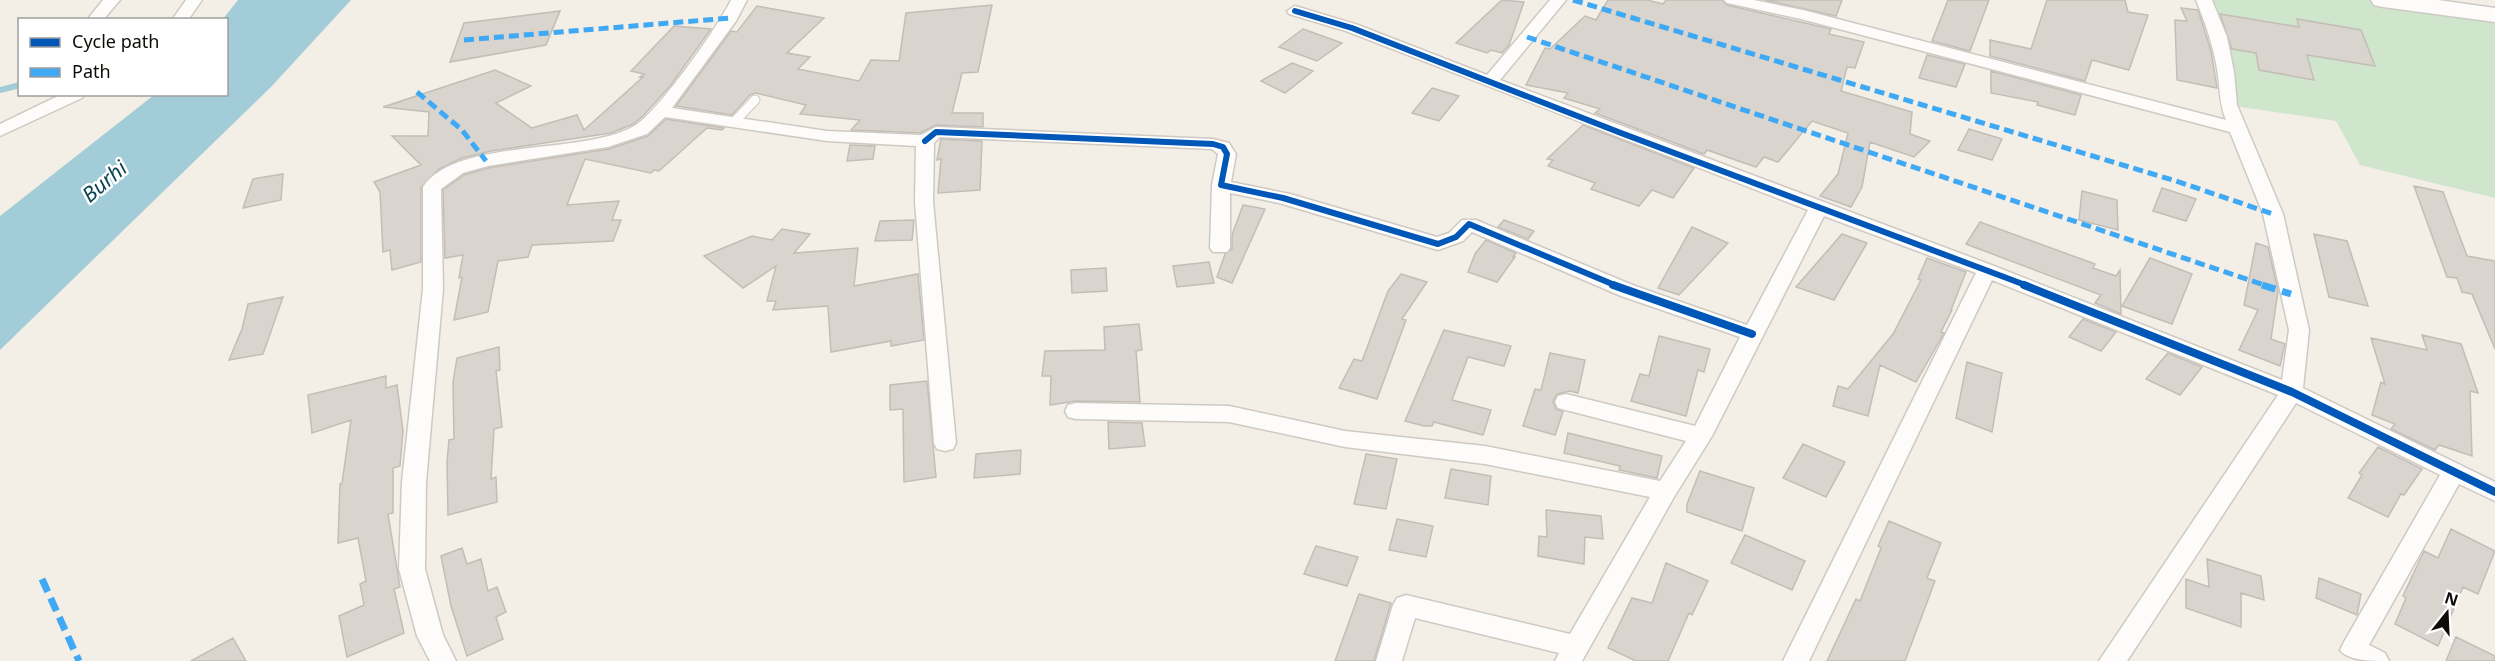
<svg xmlns="http://www.w3.org/2000/svg" width="2495" height="661" font-family="'Noto Sans',sans-serif">
<style>
.green{fill:#cfe5cc}
.water{fill:#a2cdd8}
.lines{fill:none;stroke-linecap:round;stroke-linejoin:round}
.stream{stroke:#a2cdd8;stroke-width:6}
.building{fill:#d9d4ce;stroke:#c2beb7;stroke-width:1.5}
.lane-casing{stroke:#cecac3;stroke-width:11}
.street-casing{stroke:#cecac3;stroke-width:3}
.highway-casing{stroke:#cecac3;stroke-width:3}
.lane{stroke:#fdfcfb;stroke-width:9}
.street{fill:#fdfcfb;fill-rule:evenodd}
.highway{fill:#fdfcfb;fill-rule:evenodd}
.quiet-far1{stroke:#3fa9f5;stroke-width:5;stroke-dasharray:10 5;stroke-linecap:butt}
.quiet{stroke:#3fa9f5;stroke-width:7;stroke-dasharray:14 7;stroke-linecap:butt}
.cycleway-far1-casing{stroke:#fff;stroke-width:9}
.cycleway-casing{stroke:#fff;stroke-width:12}
.cycleway-far1{stroke:#0057b8;stroke-width:6}
.cycleway{stroke:#0057b8;stroke-width:8}
.labels{text-anchor:middle;dominant-baseline:central;stroke-width:5;stroke-linejoin:round;paint-order:stroke}
.water-label{font-size:21px;font-style:italic;fill:#084451;stroke:#fff}
</style>
<rect width="100%" height="100%" fill="#f3eee6"/>
<path class="green" d="M2204,0H2383L2495,15V198L2360,165L2336,121L2228,105Z"/>
<path class="water" d="M238,0H351L271,87L0,350V216L154,95L226,94V20L223,19Z"/>
<g class="lines">
<path class="stream" d="M0,90L20,85"/>
</g>
<path class="building" d="M1502,0L1524,2L1509,45L1502,53L1491,50L1487,53L1456,43Z
M1608,0H1647L1663,4L1666,0H1722L1727,5L1831,29L1829,34L1864,42L1855,68L1847,67L1841,91L1912,112L1910,134L1930,141L1914,157L1870,142L1862,187L1851,207L1820,196L1838,174L1848,133L1812,121L1778,162L1764,157L1756,167L1707,150L1704,154L1595,113L1600,109L1564,98L1568,93L1526,85L1545,48L1550,49L1585,16L1596,20Z
M1765,0H1842L1836,16Z
M1948,0H1989L1970,51L1932,41Z
M2047,0H2125L2128,12L2148,15L2129,70L2092,60L2085,81L1990,56V40L2031,49Z
M992,5L978,72L962,73L952,113H983V127L936,125L920,133L851,130L860,120L800,114L806,105L756,93L750,95L732,115L676,106L731,31L737,32L757,6L824,18L787,53L810,57L798,69L859,81L871,60L899,61L906,13Z
M2181,8L2198,10L2211,51L2217,88L2177,80L2175,20L2187,21Z
M560,11L546,45L450,62L464,23Z
M2220,14L2299,27L2297,19L2361,30L2375,66L2307,55L2314,80L2259,70L2256,53L2232,49Z
M674,26L711,29L670,86L643,116L633,124L611,133L491,151L462,158L439,169L421,187V262L392,270L390,250L383,252L380,192L374,182L421,165L392,136H428L429,112L383,107L495,70L531,86L496,103L532,128L577,115L584,130L643,77H640L644,74L631,71Z
M1303,29L1342,43L1317,61L1279,47Z
M1927,55L1965,64L1956,87L1919,78Z
M1292,63L1313,71L1285,93L1261,81Z
M1991,71L2081,95L2075,115L2037,105L2038,102L1991,93Z
M1432,88L1459,96L1439,121L1412,113Z
M666,119L724,128L722,130L707,128L659,171L654,170L651,173L585,159L567,205L619,201L612,220H621L613,241L532,245L528,257L498,261L488,312L454,320L462,277L459,278L463,255L445,258L443,190L464,175L488,168L609,149L648,136Z
M1583,125L1694,168L1673,198L1652,190L1639,206L1591,189L1595,183L1548,166L1553,160L1547,159Z
M1969,129L2002,139L1992,160L1958,150Z
M941,139L982,141L980,190L938,193L941,159L937,160Z
M850,145L875,146L873,159L847,161Z
M283,174L281,200L243,208L253,179Z
M2414,186L2443,192L2467,256L2495,261V349L2472,294L2462,292L2457,278L2447,277Z
M2162,188L2196,199L2186,221L2153,211Z
M2082,191L2117,200L2118,230L2079,220Z
M1243,205L1265,209L1232,283L1217,277L1225,254L1232,249V235Z
M914,220L912,240L875,241L880,221Z
M1504,220L1534,231L1528,239L1498,227Z
M1980,222L2095,264L2093,268L2116,276L2120,270L2121,314L2095,303L2101,295L1966,244Z
M1692,227L1728,243L1679,295L1658,288Z
M782,229L810,234L794,253L858,248L854,286L918,274L924,340L891,346V341L831,352L828,306L773,310L776,301H767L776,266L743,288L704,256L752,236L772,240Z
M1842,234L1867,243L1834,300L1796,287Z
M2314,234L2347,241L2368,306L2329,297Z
M1486,240L1516,253L1513,257H1515L1497,282L1468,272L1475,254Z
M2256,243L2268,247L2278,291L2271,339L2285,344L2280,366L2239,350L2258,310L2244,305Z
M1927,258L1966,272L1951,310H1952L1941,332L1944,333L1916,382L1880,365L1868,416L1833,406L1838,386L1848,389L1893,334L1921,280L1918,279Z
M2150,258L2192,274L2172,324L2122,306Z
M1209,262L1214,283L1177,287L1173,266Z
M1106,268L1107,291L1072,293L1071,270Z
M1401,274L1427,282L1402,319L1406,320L1377,399L1339,388L1354,359L1362,361L1388,291Z
M283,297L263,354L229,360L242,329L248,304Z
M2083,319L2116,332L2101,351L2069,337Z
M1139,324L1142,350L1136,351L1140,402L1076,401L1050,405L1051,376H1042L1045,351L1105,350L1104,327Z
M1444,330L1511,346L1504,366L1468,357L1452,400L1491,410L1483,435L1434,422L1432,426H1424L1405,421Z
M2422,335L2461,344L2478,393L2470,391L2472,456L2439,445L2435,450L2391,429L2395,424L2372,415L2381,382L2385,384L2371,338L2427,350Z
M1659,336L1710,349L1704,372L1698,370L1686,416L1631,401L1640,374L1649,376Z
M499,347L500,370L496,371L502,427L494,429L491,479L496,477L497,502L448,515L447,462L449,440L454,439L453,382L457,358Z
M1550,353L1585,360L1578,393L1570,391L1557,394L1553,401L1556,409L1563,412L1555,435L1523,426L1535,389L1541,390Z
M2168,353L2202,367L2180,395L2146,379Z
M1967,362L2002,373L1992,432L1956,418Z
M386,376V388L397,385L403,431L400,466L393,468V513L388,514L400,587L394,589L404,633L347,657L339,616L364,605L360,584L366,581L358,538L338,543L340,484L342,483L351,420L312,433L308,395Z
M927,381L936,477L904,482L903,409L890,410V385Z
M1108,422L1142,423L1145,446L1109,449Z
M1568,433L1662,456L1657,478L1619,470L1620,466L1564,453Z
M1803,444L1845,462L1826,497L1783,478Z
M2378,447L2422,469L2404,495L2401,494L2388,517L2348,498L2362,475L2359,473Z
M1021,450L1020,474L974,478L976,454Z
M1366,454L1397,459L1386,509L1354,504Z
M1451,469L1491,476L1488,505L1445,498Z
M1700,471L1754,488L1742,531L1687,512V504Z
M1546,510L1601,516L1603,539L1585,537L1584,564L1538,556L1539,536L1547,537Z
M1397,519L1433,526L1426,557L1389,550Z
M1889,521L1941,543L1927,578L1935,581L1905,661H1827L1856,599L1860,601L1881,548L1878,546Z
M2451,529L2495,551L2478,594L2463,587L2438,646L2395,624L2406,598L2403,596L2424,551L2438,558Z
M1745,535L1805,561L1792,590L1731,563Z
M1316,546L1358,557L1347,586L1304,574Z
M462,548L467,564L481,559L488,591L497,587L506,612L496,617L503,639L467,656L451,606L441,556Z
M2207,559L2261,576L2264,600L2241,593V627L2186,608V579L2209,587Z
M1666,563L1708,581L1692,615L1689,613L1668,661H1636L1608,648L1632,598L1652,603Z
M2319,578L2361,594L2357,615L2316,598Z
M1359,594L1391,603L1374,661H1335Z
M2456,637L2495,656V661H2446Z
M233,638L246,661H191Z"/>
<g class="lines">
<defs>
<path id="lane" d="M735,121L755,100"/>
<path id="street" d="M103,0H120L103,20H87Z
M186,0H202L188,20H172Z
M731,0H747L736,21L672,108L827,131L921,135L936,127L1213,139L1229,143L1236,154L1231,182L1290,194L1437,237L1449,233L1462,220H1476L1635,286L1747,325L1808,210L1346,31L1289,14L1287,11L1295,6L1358,25L1487,75L1550,0H1566L1500,80L1994,266L2282,380L2289,330L2263,214L2230,132L1801,19L1727,3L1724,0H1754L1803,10L2226,120C2219,103 2220,87 2217,69C2213,44 2205,23 2196,0H2212L2227,37L2234,72L2237,105L2283,214L2309,330L2303,388L2495,482V501L2459,484L2369,645L2385,653L2389,661C2372,661 2348,661 2340,650L2344,642L2440,475L2296,403L2127,661H2099L2278,395L1992,280L1809,661H1783L1976,273L1824,216L1712,436L1674,497L1582,661H1555L1559,653L1415,618L1402,661H1376L1393,605L1397,598L1406,595L1570,634L1650,497L1485,464L1345,447L1229,422L1076,419L1068,417L1065,411L1068,405L1076,403L1229,406L1345,431L1485,446L1660,481L1686,441L1558,408L1555,402L1558,396L1566,394L1695,426L1740,337L1621,296L1472,232L1463,241L1438,250L1279,203L1230,193V248L1227,252H1213L1210,248L1212,185L1218,154L1212,149L940,137L934,143L933,202L956,443L953,449L945,451L937,449L934,443L915,202L916,146L827,141L665,117L647,134L608,147L488,166L463,173L441,189L443,289L426,482L425,569L443,635L456,661H430L417,636L399,569L402,482L423,289V187C457,137 582,156 634,126C657,114 719,25 731,0Z
M62,94H84L82,98L0,136V124Z"/>
<path id="highway" d="M2371,0H2438L2495,8V22L2383,7L2374,5Z"/>
</defs>
<use href="#lane" class="lane-casing"/>
<use href="#street" class="street-casing"/>
<use href="#highway" class="highway-casing"/>
<use href="#lane" class="lane"/>
<use href="#street" class="street"/>
<use href="#highway" class="highway"/>
<path class="quiet-far1" d="M1573,0L2176,181L2273,214
M1527,37L2267,286
M464,40L730,18
M417,92L462,130L486,161"/>
<path class="quiet" d="M2262,285L2291,294
M42,579L79,661"/>
<defs>
<path id="cycleway-far1" d="M1295,11L1352,28L1621,133L2028,286
M925,141L936,132L1213,144L1223,147L1227,154L1221,185L1283,198L1438,244L1456,237L1469,224L1617,286"/>
<path id="cycleway" d="M1613,285L1752,334
M2024,285L2292,392L2495,492"/>
</defs>
<use href="#cycleway-far1" class="cycleway-far1-casing"/>
<use href="#cycleway" class="cycleway-casing"/>
<use href="#cycleway-far1" class="cycleway-far1"/>
<use href="#cycleway" class="cycleway"/>
</g>
<g class="labels">
<g class="water-label">
<text transform="translate(104 181) rotate(-40)">Burhi</text>
</g>
</g>
<rect x="18" y="18" width="210" height="78" fill="#ffffff" stroke="#9f9e9c" stroke-width="1.5"/>
<rect x="30" y="38" width="30" height="9" fill="#0057b8" stroke="#9f9e9c" stroke-width="1.5"/>
<text x="72" y="48" font-size="18" fill="#0f0c07">Cycle path</text>
<rect x="30" y="68" width="30" height="9" fill="#3fa9f5" stroke="#9f9e9c" stroke-width="1.5"/>
<text x="72" y="78" font-size="18" fill="#0f0c07">Path</text>
<g transform="translate(2447 613) rotate(18)" stroke="#ffffff" stroke-width="4.5" paint-order="stroke">
<path d="M0-4.5L10 22L0 15L-10 22Z" fill="#0f0c07"/>
<text y="-9" font-size="16" font-weight="bold" text-anchor="middle" fill="#0f0c07">N</text>
</g>
</svg>
